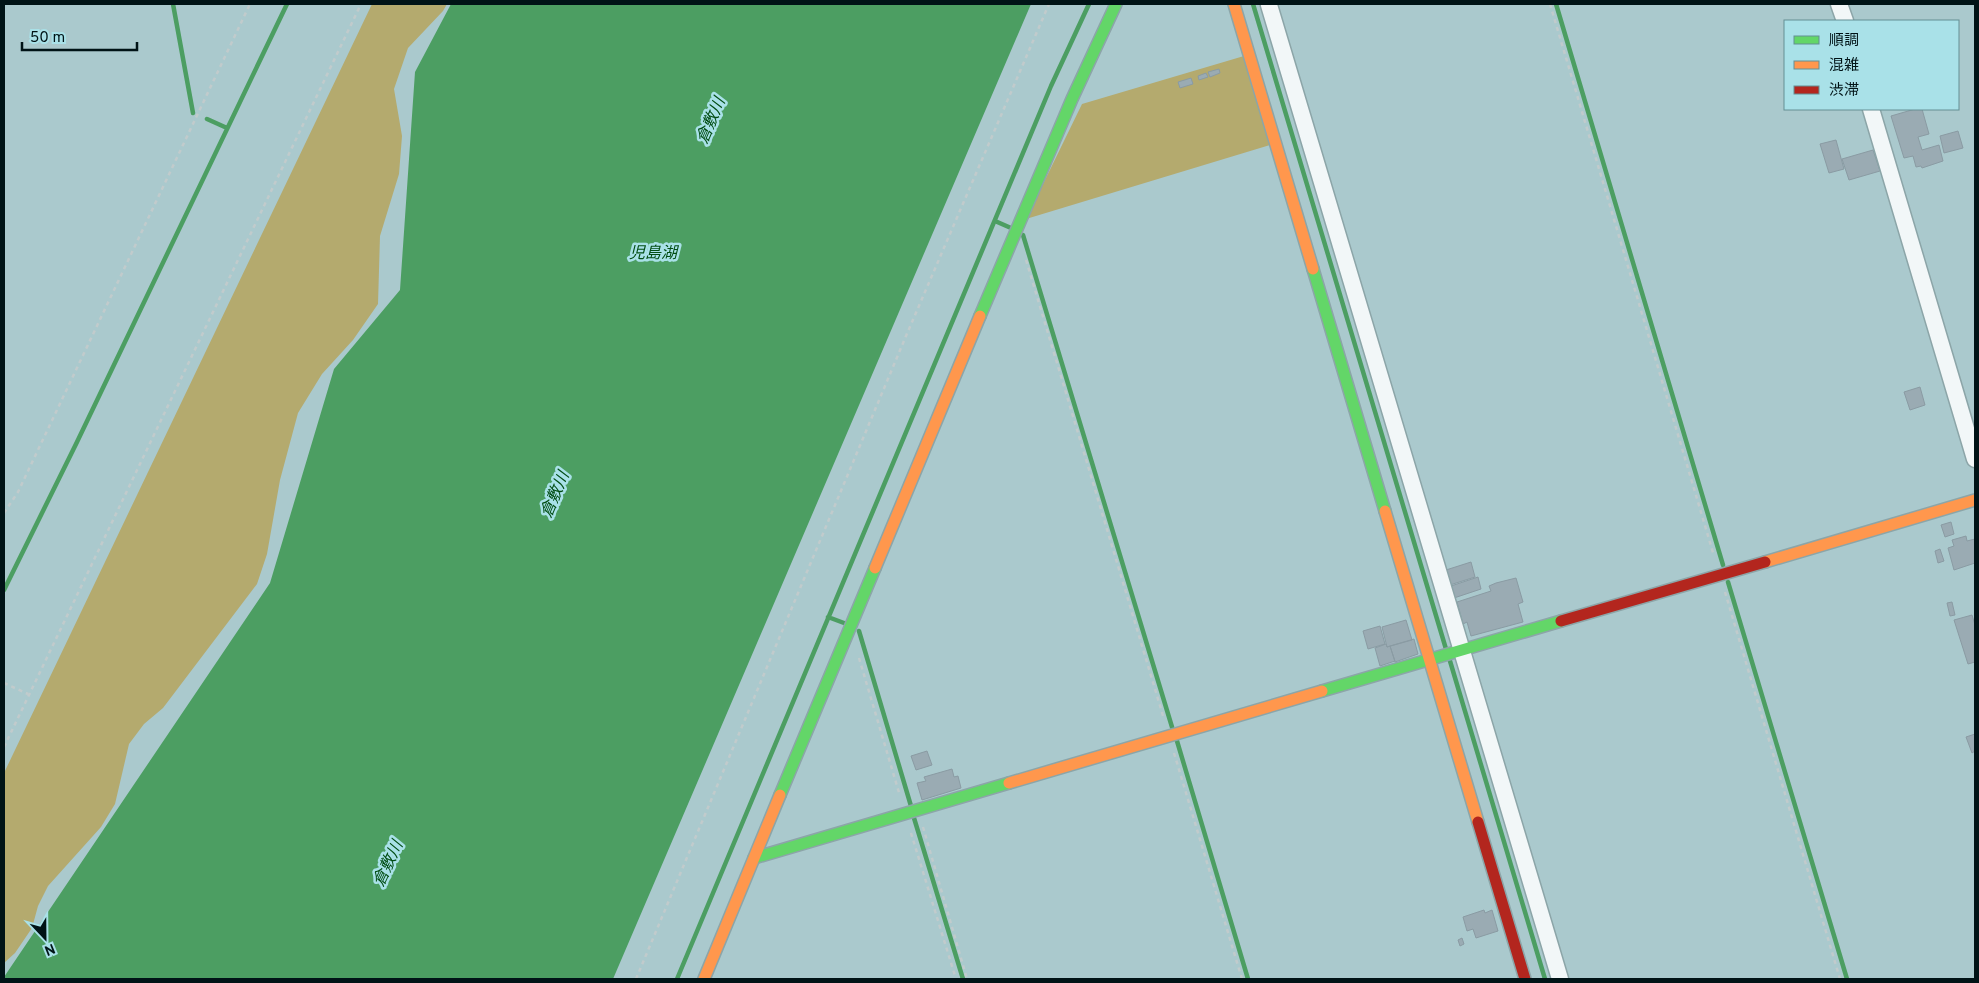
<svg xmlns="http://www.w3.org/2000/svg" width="1979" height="983" font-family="Overpass,'Noto Sans JP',sans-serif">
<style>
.green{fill:#b4aa6e}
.water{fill:#4c9e62}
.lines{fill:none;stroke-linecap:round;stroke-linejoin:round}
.stream{stroke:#4c9e62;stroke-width:4.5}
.building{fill:#9aabb3;stroke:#8a9ba3}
.street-casing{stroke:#8ca5a8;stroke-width:19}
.fast-casing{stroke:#8ca5a8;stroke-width:14}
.slow-casing{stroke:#8ca5a8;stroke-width:14}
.jam-casing{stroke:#8ca5a8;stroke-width:14}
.path{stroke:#c1cbcc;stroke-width:2.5;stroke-dasharray:4 4;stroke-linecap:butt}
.street{stroke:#f2f7f8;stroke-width:16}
.fast{stroke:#63d668;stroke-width:11}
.slow{stroke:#ff974d;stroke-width:11}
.jam{stroke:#b3261e;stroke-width:11}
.labels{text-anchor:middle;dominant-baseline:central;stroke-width:5;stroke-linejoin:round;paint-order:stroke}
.water-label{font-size:16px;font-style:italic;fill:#024d13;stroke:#a9e1e8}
</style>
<rect width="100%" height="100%" fill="#aac9cd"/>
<path class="green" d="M372,4H447L443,11L408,48L394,89L402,136L399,174L380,236L378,304L353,340L322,374L298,413L280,480L267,554L257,584L163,708L144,724L129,744L115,804L101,827L48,886L38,906L32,928L15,953L4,963V773Z
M1244,56L1270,145L1026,219L1082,104Z"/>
<path class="water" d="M451,4H1031L613,979H4V977L270,583L334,369L400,290L415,72Z"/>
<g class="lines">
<path class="stream" d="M173,4L193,113
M1253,4L1446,649
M1556,4L1723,565
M207,119L227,128
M995,221L1011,228
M1023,235L1172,727
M1728,582L1847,979
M4,590L77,442L287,4
M828,617L844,623
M859,631L911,806
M1450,661L1545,979
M1177,741L1248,979
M914,818L963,979
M677,979L1051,86L1089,4"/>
</g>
<path class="building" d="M1219,69L1220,73L1210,77L1208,72Z
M1206,73L1208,77L1199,80L1198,76Z
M1191,78L1193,84L1180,88L1178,82Z
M1915,109H1922L1929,134L1918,137L1922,150L1939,145L1943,161L1922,168L1921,166L1916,167L1913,156L1904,158L1891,116Z
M1958,131L1963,148L1944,153L1940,136Z
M1836,140L1844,169L1829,173L1820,144Z
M1873,150L1880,171L1849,180L1842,159Z
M1920,387L1925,405L1910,410L1904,392Z
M1951,522L1954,534L1945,537L1941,525Z
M1966,536L1967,541L1975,539V563L1954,570L1948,548L1954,546L1952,540Z
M1940,549L1944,561L1938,563L1935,551Z
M1471,562L1475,577L1450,585L1446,570Z
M1478,577L1481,589L1454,598L1451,586Z
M1516,578L1523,602L1518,604L1523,622L1471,636L1467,622L1463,624L1457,602L1491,591L1489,586L1496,583Z
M1952,602L1955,615L1950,616L1947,603Z
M1972,615L1975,625V662L1968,664L1954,620Z
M1406,620L1412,640L1387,647L1382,627Z
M1380,626L1385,644L1368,649L1363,631Z
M1414,639L1418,654L1395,662L1390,646Z
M1386,644L1387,647L1390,646L1395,661L1380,666L1375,648Z
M1975,734V751L1972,753L1966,737Z
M927,751L932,765L916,770L911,756Z
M952,769L954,777L958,776L961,788L922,800L917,783L926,781L924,777Z
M1484,910L1485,913L1492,910L1498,931L1476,938L1473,929L1467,931L1463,917Z
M1462,938L1464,944L1460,946L1458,940Z"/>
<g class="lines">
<defs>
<path id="street" d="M1839,4L1845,21
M1269,5L1560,979
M1871,109L1975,459"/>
<path id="fast" d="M1313,269L1385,511
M980,316L1072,99L1116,4
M1322,691L1561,621
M780,795L875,568
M754,858L1009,783"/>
<path id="slow" d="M1234,4L1313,269
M1385,511L1478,822
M1765,562L1975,500
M875,568L980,316
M1009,783L1322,691
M704,979L780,795"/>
<path id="jam" d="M1561,621L1765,562
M1478,822L1525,979"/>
</defs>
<use href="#street" class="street-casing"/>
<use href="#fast" class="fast-casing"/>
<use href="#slow" class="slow-casing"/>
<use href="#jam" class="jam-casing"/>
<path class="path" d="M1550,4L1714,556
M1026,260L1164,719
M4,513L18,492L250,4
M1725,592L1840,979
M859,658L900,796
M4,683L28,694
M4,747L361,4
M1174,753L1242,979
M923,827L967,979
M911,833L956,979
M636,979L906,336L1049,4"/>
<use href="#street" class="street"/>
<use href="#fast" class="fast"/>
<use href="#slow" class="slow"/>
<use href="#jam" class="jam"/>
</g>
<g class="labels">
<g class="water-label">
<text transform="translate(712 121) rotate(-67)">倉敷川</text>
<text x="653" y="254">児島湖</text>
<text transform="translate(556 495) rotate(-67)">倉敷川</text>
<text transform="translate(389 864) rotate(-65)">倉敷川</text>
</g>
</g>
<rect width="1979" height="983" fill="none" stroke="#001316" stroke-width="10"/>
<rect x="1784" y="20" width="175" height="90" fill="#a9e1e8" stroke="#658f94"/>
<rect x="1794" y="36" width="25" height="8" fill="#63d668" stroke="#658f94"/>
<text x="1829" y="45" font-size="15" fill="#001316">順調</text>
<rect x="1794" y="61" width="25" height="8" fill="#ff974d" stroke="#658f94"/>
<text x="1829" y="70" font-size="15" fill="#001316">混雑</text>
<rect x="1794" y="86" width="25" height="8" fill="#b3261e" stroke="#658f94"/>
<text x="1829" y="95" font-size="15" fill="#001316">渋滞</text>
<g transform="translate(45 938) rotate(158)" stroke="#a9e1e8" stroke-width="4" paint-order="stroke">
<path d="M0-4L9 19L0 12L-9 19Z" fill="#001316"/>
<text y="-8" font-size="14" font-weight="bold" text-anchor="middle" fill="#001316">N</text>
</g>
<path d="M22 42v8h115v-8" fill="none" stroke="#001316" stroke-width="2.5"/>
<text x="30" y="42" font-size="15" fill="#001316" stroke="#a9e1e8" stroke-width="4" paint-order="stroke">50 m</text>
</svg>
